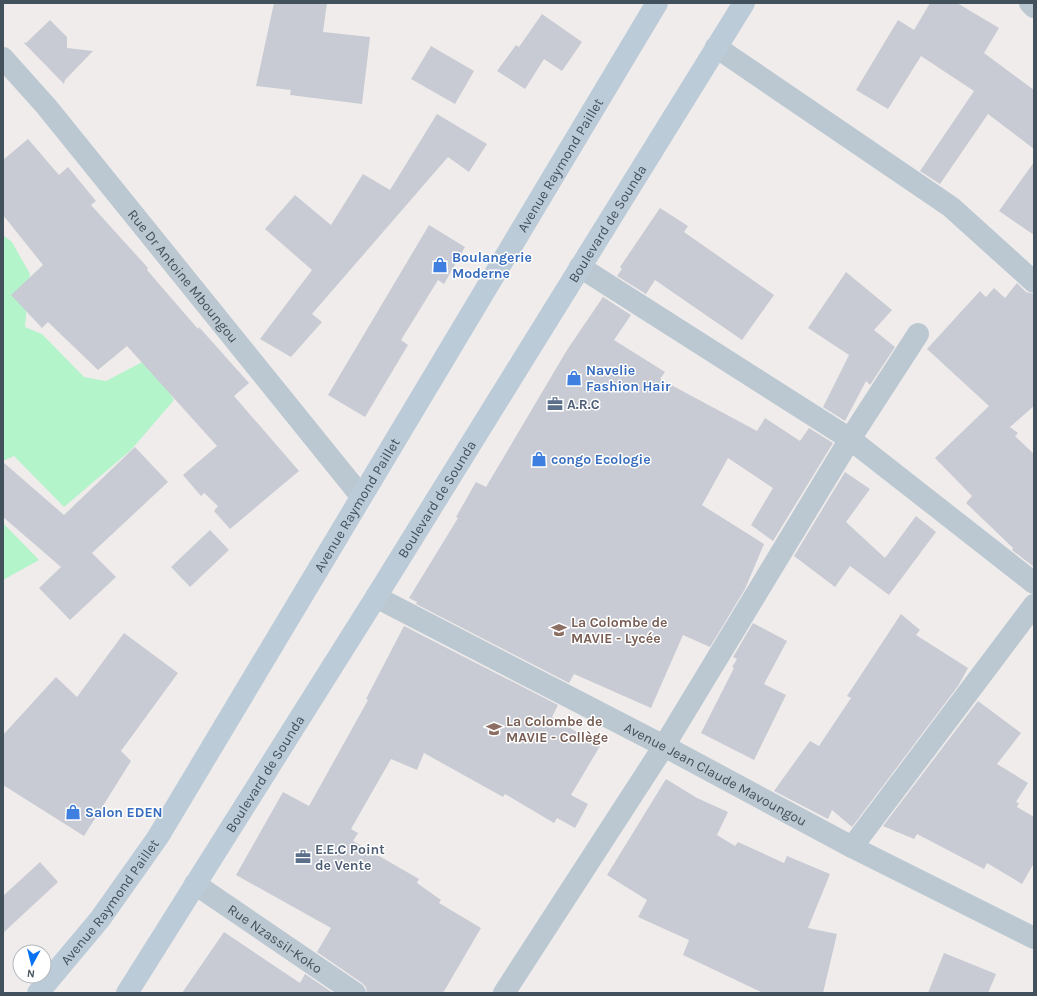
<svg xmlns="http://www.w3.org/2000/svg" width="1037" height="996" font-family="Karla,sans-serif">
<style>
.grass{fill:#b4f4cb}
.building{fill:#c8cbd3}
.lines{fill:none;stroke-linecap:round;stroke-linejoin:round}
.minor{stroke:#bbc8d1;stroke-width:22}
.secondary{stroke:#bccbd8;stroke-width:22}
.labels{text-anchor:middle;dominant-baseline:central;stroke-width:3;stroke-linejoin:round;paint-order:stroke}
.street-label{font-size:14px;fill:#43515c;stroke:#fff}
.shop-label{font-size:14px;font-weight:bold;fill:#366cbe;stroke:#fff;text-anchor:start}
.service-label{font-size:14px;font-weight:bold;fill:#4e5e75;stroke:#fff;text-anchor:start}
.education-label{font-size:14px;font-weight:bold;fill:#785e54;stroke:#fff;text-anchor:start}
</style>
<rect width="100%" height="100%" fill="#f0ecec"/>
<path class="grass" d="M3,235L12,242L30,274L25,327L42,334L84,377L106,381L148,359L174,400L131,450L64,507L14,456L3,461Z
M3,523L39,560L3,580Z"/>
<path class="building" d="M274,3H327L323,32L370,37L362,104L290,95L291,90L256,86Z
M930,3H957L999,28L984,53L1034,90V149L988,114L940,184L920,171L974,91L921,56L888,109L856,90L898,20L914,30Z
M542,14L582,42L562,71L544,59L525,89L497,71L516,45L519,47Z
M50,20L67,37V48L93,51L65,80L64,84L23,42L26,43Z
M431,46L474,71L455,104L411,79Z
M437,114L487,144L469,172L448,157L312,314L322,322L291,357L260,339L312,270L265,229L295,195L331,225L363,174L390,190Z
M28,139L59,175L68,167L96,201L91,205L148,268L147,270L198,329L199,327L249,383L234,396L299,471L230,529L214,511L218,506L204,493L201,496L183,475L217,446L127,346L98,370L48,322L42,328L11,295L43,265L3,215V160Z
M1034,162V235L999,211Z
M660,208L688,226L684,232L774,295L742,340L655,280L646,294L617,276L622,269L620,267Z
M429,225L465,247L444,284L438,280L401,340L408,345L365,417L328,395Z
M846,272L892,310L874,330L895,347L870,385L866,381L845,421L823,407L849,355L808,328Z
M1017,283L1026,292L1034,294V406L1010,427L1018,433L1015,436L1034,454V567L1012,550L1013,548L966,503L972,496L935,458L989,406L927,349L980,291L986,297L994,288L1005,298Z
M603,297L631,315L614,340L665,372L660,379L757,431L765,418L800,441L809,428L833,443L773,541L751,525L773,488L728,458L702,505L764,544L745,589L710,647L683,635L651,708L574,674L569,683L416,604L417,602L409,598L458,518L456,517L476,482L486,487L567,350Z
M135,447L168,482L92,553L116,577L70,620L39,588L61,567L3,517V462L64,515Z
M845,472L870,489L846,522L885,558L916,516L936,532L889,595L850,566L835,587L794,556Z
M210,530L229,550L190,587L171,567Z
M901,614L920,630L916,635L968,668L958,686L852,827L832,810L828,819L774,791L810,741L819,746L851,698L847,696Z
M753,623L787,641L764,684L786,695L754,760L701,733L734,668L732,667L737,659L733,657Z
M404,626L558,705L552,717L600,746L571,795L588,804L575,828L557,818L554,823L505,794L503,797L424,753L417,770L391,759L351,829L358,833L353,841L419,879L417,883L441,900L439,903L481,928L443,993H367L366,987L362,983L317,952L331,928L236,875L283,792L309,806L368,700L366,699Z
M124,633L178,673L121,751L131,761L84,836L3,785V735L56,677L77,697Z
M978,701L1021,733L997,764L1028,783L1016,802L1019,803L1017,807L1034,817V863L1022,884L987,863L984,869L917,834L914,839L883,826Z
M666,779L697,798L728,812L717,835L735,846L738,842L784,863L787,856L830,874L808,928L837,934L823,993H763L683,955L689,940L638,917L647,900L607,875Z
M40,862L58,882L3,933V896Z
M224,932L300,983L305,974L333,993H182Z
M944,953L996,974L988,993H928Z"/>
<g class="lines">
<g class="minor">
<path d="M1030,3L1034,7"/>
<path d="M716,47L951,207L1034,282"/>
<path id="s1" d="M3,58L46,106L361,496"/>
<path d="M580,267L850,439L1034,583"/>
<path id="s2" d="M376,597L664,746L852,847L1034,938"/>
<path d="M852,847L1034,605"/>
<path id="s3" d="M195,884L355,993"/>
<path d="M504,993L664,746L850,439L918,334"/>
</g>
<g class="secondary">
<path id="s4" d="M38,993L100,919L158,837L657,3"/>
<path id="s5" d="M127,993L376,597L744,3"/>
</g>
</g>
<defs>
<symbol id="shop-bare" viewBox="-9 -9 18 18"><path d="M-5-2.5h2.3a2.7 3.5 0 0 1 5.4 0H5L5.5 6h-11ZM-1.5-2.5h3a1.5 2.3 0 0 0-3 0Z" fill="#3f7fe0" stroke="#fff" stroke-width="2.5" paint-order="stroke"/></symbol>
<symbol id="office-bare" viewBox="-9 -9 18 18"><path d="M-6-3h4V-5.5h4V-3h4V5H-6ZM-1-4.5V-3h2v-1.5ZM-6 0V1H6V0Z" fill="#5c6f8a" stroke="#fff" stroke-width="2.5" paint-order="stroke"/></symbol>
<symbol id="school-bare" viewBox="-9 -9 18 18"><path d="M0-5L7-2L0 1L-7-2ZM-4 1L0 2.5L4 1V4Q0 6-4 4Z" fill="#8d6e63" stroke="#fff" stroke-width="2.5" paint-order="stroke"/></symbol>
</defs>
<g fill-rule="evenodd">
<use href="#shop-bare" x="429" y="254" width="22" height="22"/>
<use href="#shop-bare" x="563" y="367" width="22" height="22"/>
<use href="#office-bare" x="544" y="393" width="22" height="22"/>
<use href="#shop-bare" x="528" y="448" width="22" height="22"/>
<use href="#school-bare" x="548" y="619" width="22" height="22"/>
<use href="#school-bare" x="483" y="718" width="22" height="22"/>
<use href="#shop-bare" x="62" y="801" width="22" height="22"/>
<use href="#office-bare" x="292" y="846" width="22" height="22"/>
</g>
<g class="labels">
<g class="street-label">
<text stroke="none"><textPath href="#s4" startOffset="980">Avenue Raymond Paillet</textPath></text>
<text stroke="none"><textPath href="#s5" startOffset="907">Boulevard de Sounda</textPath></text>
<text stroke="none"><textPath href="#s1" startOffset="283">Rue Dr Antoine Mboungou</textPath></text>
<text stroke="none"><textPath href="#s5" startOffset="583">Boulevard de Sounda</textPath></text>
<text stroke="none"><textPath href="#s4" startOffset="584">Avenue Raymond Paillet</textPath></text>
<text stroke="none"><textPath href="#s5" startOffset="259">Boulevard de Sounda</textPath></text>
<text stroke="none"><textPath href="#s2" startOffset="383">Avenue Jean Claude Mavoungou</textPath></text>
<text stroke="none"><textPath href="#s4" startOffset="116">Avenue Raymond Paillet</textPath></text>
<text stroke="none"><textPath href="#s3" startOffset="97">Rue Nzassil-Koko</textPath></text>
</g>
<g class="shop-label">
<text x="452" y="257">Boulangerie<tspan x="452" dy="16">Moderne</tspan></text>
<text x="586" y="370">Navelie<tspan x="586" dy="16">Fashion Hair</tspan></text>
<text x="551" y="459">congo Ecologie</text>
<text x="85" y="812">Salon EDEN</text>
</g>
<g class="service-label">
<text x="567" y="404">A.R.C</text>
<text x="315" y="849">E.E.C Point<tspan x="315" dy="16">de Vente</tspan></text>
</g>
<g class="education-label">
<text x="571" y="622">La Colombe de<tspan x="571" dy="16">MAVIE - Lycée</tspan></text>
<text x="506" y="721">La Colombe de<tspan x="506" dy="16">MAVIE - Collège</tspan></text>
</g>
</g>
<rect width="1037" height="996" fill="none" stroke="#43515c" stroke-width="8"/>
<g transform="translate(32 964) rotate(187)"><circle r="19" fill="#ffffff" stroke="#b4b9be"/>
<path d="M0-3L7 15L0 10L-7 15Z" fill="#0472f2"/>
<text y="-6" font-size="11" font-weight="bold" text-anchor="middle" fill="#43515c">N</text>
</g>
</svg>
